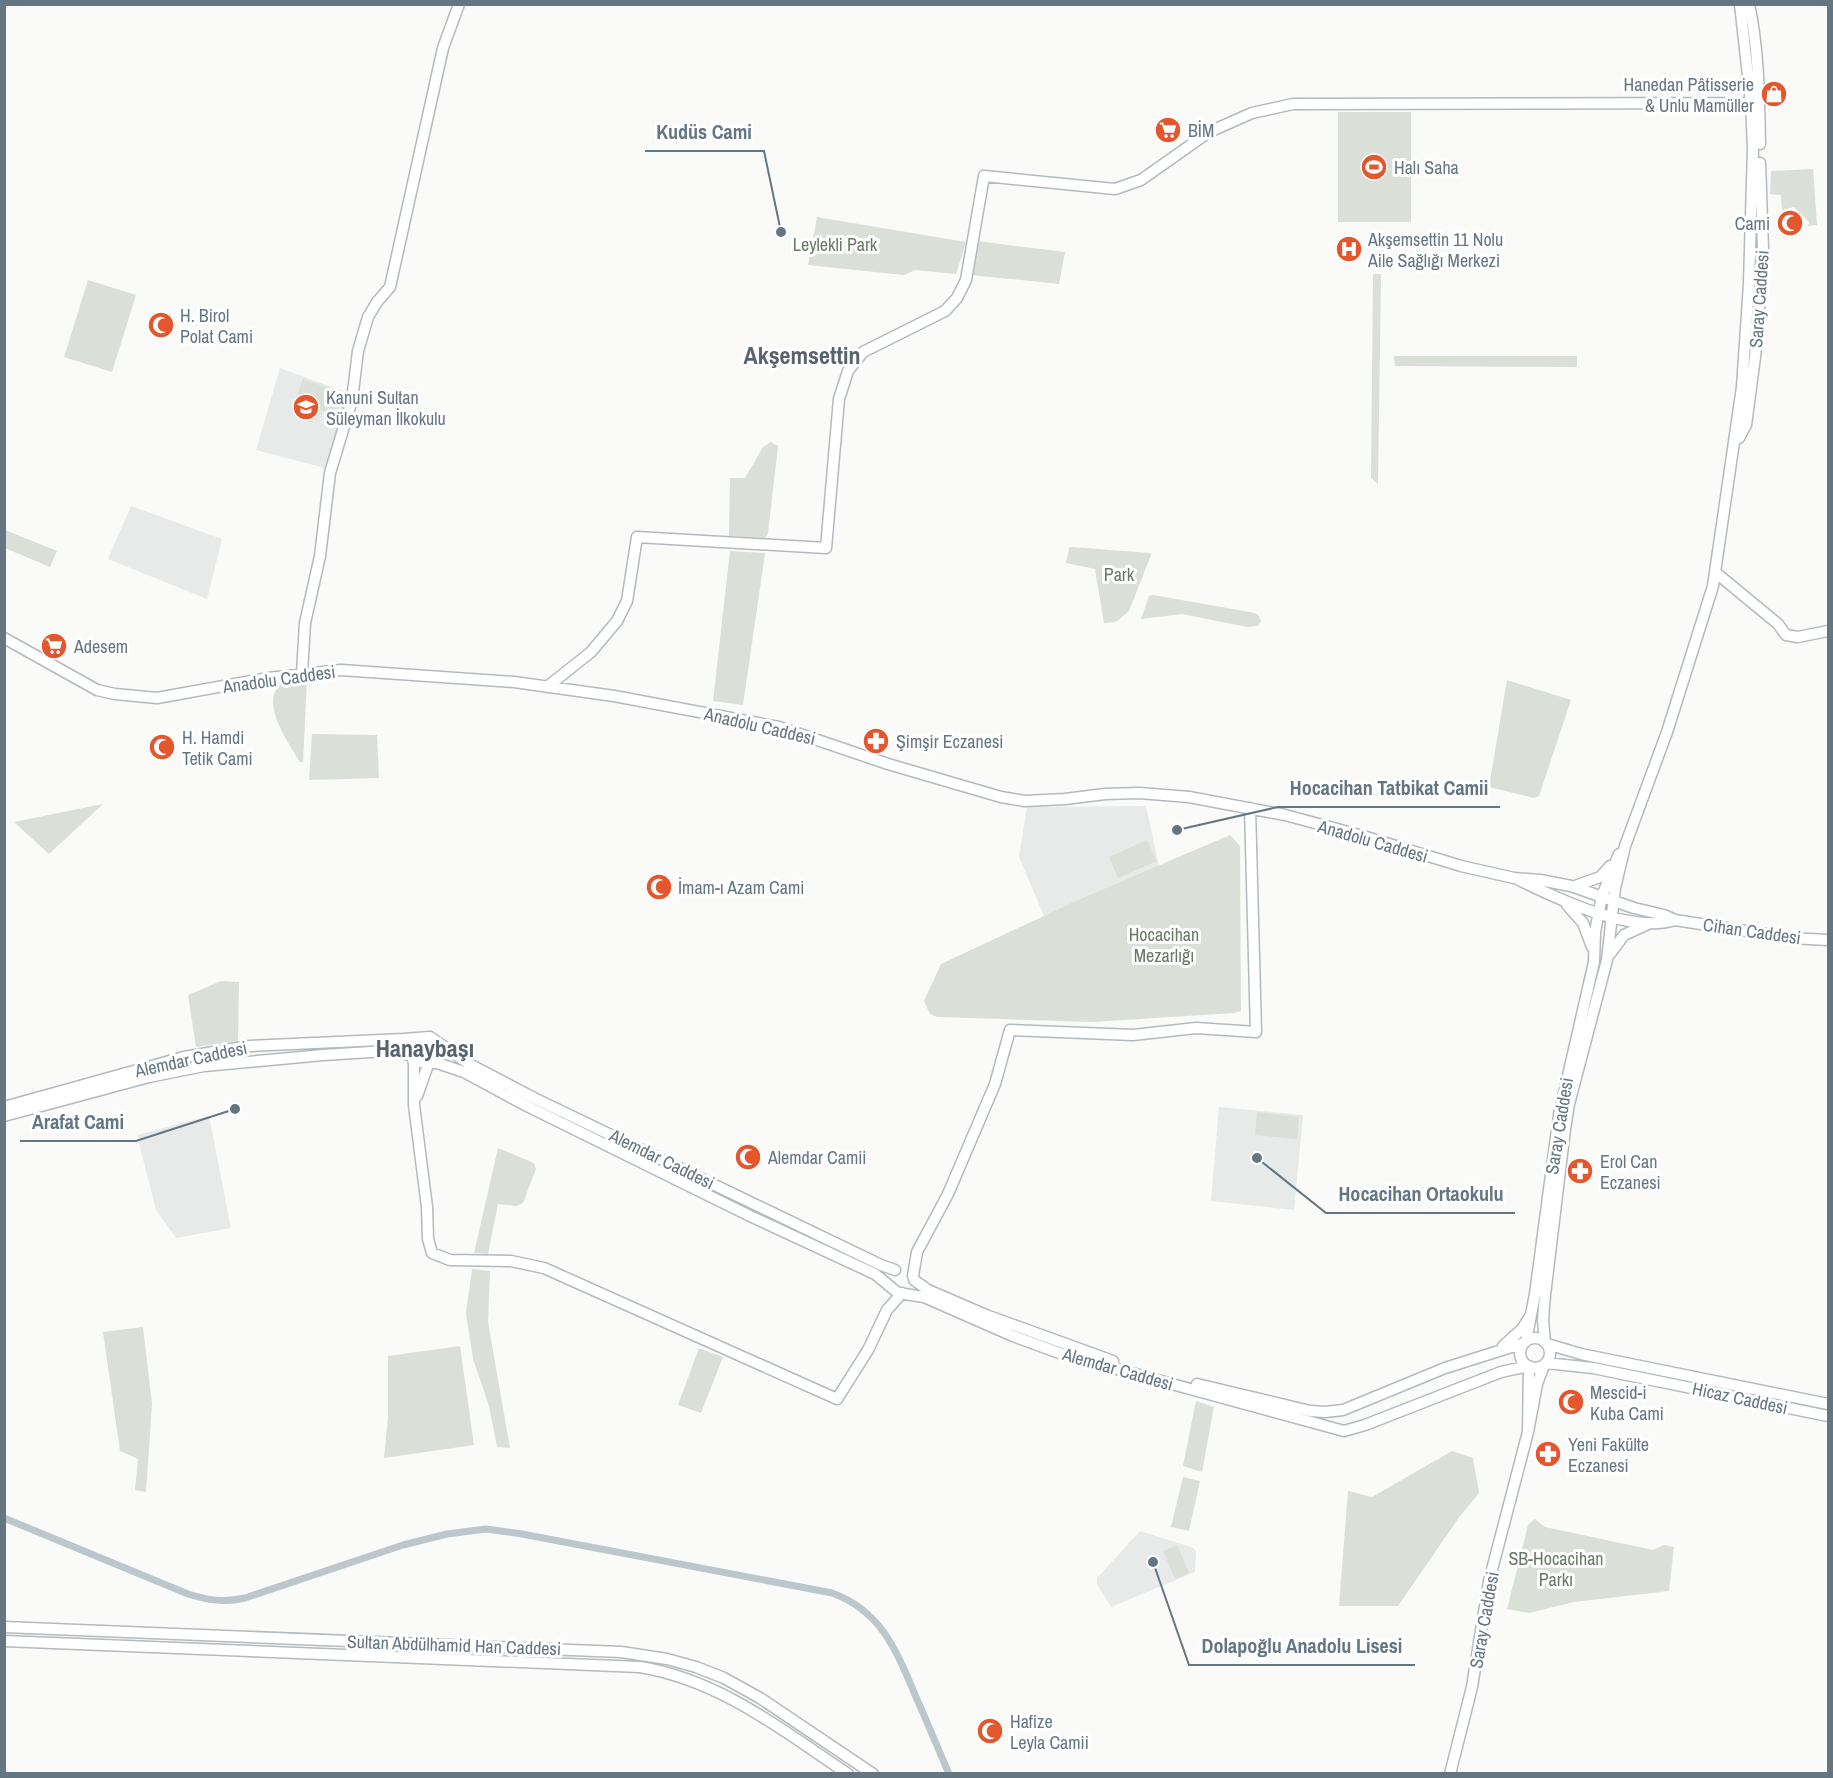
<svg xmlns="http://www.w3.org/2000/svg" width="1833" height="1778" font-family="'Archivo Narrow',sans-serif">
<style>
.built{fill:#e8e9e9}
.green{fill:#dadfd7}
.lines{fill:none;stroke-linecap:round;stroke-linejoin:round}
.canal{stroke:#bbc7cb;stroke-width:7}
.secondary-casing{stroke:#b3babf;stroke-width:13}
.primary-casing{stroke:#b5babe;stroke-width:13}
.secondary{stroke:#fff;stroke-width:10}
.primary{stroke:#fff;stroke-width:10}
.labels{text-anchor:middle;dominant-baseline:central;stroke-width:6;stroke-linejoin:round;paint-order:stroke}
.poi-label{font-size:18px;fill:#657683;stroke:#fff;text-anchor:start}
.park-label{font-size:18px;fill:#687a64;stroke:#fff}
.street-label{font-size:18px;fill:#657683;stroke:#fff}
.district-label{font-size:24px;font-weight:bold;fill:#57646e;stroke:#fff}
.leader{fill:none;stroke:#657683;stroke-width:2}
.callout-dot{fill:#657683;stroke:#fff;stroke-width:2}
.callout-label{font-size:20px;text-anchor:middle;font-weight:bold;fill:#657683;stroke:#fff;stroke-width:6;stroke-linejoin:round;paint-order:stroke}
</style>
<rect width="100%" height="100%" fill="#fafaf8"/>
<path class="built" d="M280,368L348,393L325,468L256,450Z
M131,506L222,539L207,599L108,559Z
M1146,806L1159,866L1044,916L1019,857L1027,807Z
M1219,1107L1303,1115L1294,1210L1211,1201Z
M209,1116L231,1228L176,1238L156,1210L137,1135Z
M1140,1531L1194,1548L1196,1552L1195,1572L1111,1607L1097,1584V1578Z"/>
<path class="green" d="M1338,112H1411V222H1338Z
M1813,169L1817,225L1808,226L1809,222L1794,207L1782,210L1781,195L1770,194L1771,171Z
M817,217L966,242L956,274L915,270L904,275L808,265Z
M977,241L1065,252L1059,284L971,275Z
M1373,274H1381L1378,484L1371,478Z
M88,280L136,295L112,372L64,357Z
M1394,356H1577V367L1395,366Z
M303,379L343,393L336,415L295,401Z
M771,442L778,446L768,533L765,538L729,536L730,478H745L763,447Z
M5,530L57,551L50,567L5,548Z
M1072,547L1150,553L1151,555L1129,611L1116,622L1104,623L1095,569L1066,563L1069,548Z
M730,551L765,553L743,705L713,701Z
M1153,595L1255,613L1259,616L1261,621L1258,626L1247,627L1182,614L1141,619L1149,596Z
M307,680L303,762H300C289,744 253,693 288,681C294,679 302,680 307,680Z
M1507,680L1571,700L1539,796L1534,798L1489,787Z
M312,734L377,735L379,778L309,780Z
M103,804L49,854L14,822Z
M1230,835L1240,846L1241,1011L1234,1013L1092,1022L937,1017L930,1014L924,1001L941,964L1076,901Z
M1147,840L1157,861L1118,878L1109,857Z
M221,981L239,982L238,1041L196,1047L188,995Z
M1257,1112L1299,1117L1297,1139L1255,1135Z
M498,1148L534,1163L536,1169L523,1203L517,1206L498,1204L488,1254L474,1253Z
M472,1269L490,1271L488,1322L510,1448L497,1447L489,1406L473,1359L466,1313Z
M143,1327L152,1404L146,1492L135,1490L138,1459L120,1451L103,1332Z
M460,1346L474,1445L384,1458L388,1417V1356Z
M699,1348L723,1357L701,1413L678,1405Z
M1196,1401L1214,1407L1202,1472L1183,1466Z
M1452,1451L1473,1458L1479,1493L1460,1516L1398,1606H1339L1348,1491L1372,1497Z
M1183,1477L1200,1481L1189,1531L1171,1527Z
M1535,1519L1545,1527L1653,1550L1664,1545L1674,1547L1669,1591L1574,1602L1529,1613L1507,1609L1528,1525Z
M1177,1545L1189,1573L1175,1579L1163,1551Z"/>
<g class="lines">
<path class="canal" d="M4,1518L188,1594C208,1600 224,1603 245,1598L403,1545L447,1534L486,1529L522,1534L832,1593C882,1611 897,1652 916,1697C927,1722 938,1748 949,1774"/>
<defs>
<path id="secondary" d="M1749,4C1759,50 1759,98 1760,144
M1739,438L1746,425L1755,357L1761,284L1763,249L1760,163
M1715,572L1778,624L1786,635L1798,637L1828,631
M4,638L97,690L115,694L157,698L268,678L341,670L514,682L614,696L779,727L888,764L1001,797L1025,801L1065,799L1105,794L1139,793L1189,797L1285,815L1363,836L1461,866L1514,878L1540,880L1571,886L1634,908L1664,915L1675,920L1791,938L1828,940
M302,673L305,623L320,556L330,473L352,400L358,351L368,317L377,302L390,287L443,48L459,4
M547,687L591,652L617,621L627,601L637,537L826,548L839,399L848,371L863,352L945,311L957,298L966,280L984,176L1115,189L1141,180L1209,132L1252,113L1293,104L1759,103
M1519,880C1558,899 1631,934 1675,920
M1575,886L1600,877L1610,866
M1567,905L1583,923L1592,947
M1610,954L1624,935L1648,924
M418,1038L411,1048L414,1064V1105L427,1207L428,1239L432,1253L450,1260L511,1261L544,1268L837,1399L868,1350L887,1310L902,1293
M417,1096L429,1062L437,1054V1046L433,1039
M4,1107L184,1057L249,1046L403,1039L430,1037L471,1065L534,1098L881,1265L895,1270
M4,1116L149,1077L204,1066L323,1055L387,1051L401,1053L413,1056L420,1062L437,1063L464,1072L527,1106L748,1215L875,1274L898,1293L924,1297L1013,1336L1062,1354L1344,1431L1365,1425L1501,1372L1529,1366
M913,1276L917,1252L948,1194L995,1084L1010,1030L1133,1035L1196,1028L1256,1032L1250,808
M914,1280L928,1290L986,1315L1113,1361
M1520 1353a15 15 0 1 1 30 0a15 15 0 1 1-30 0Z
M1526,1341L1535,1294L1559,1115L1594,962L1595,932L1602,896L1619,854
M1545,1342L1543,1320L1545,1295L1565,1129L1569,1104L1607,960L1615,888L1625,846L1667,732L1713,586L1742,387L1749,284L1753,149L1751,103L1740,4
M1547,1344L1581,1354L1828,1404
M1503,1346L1522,1329L1529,1318
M1546,1363L1593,1368L1828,1416
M1529,1366L1528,1432L1537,1384L1544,1365
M1197,1384L1310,1411L1325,1412L1343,1410L1445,1368L1524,1343
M1450,1774L1472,1687L1489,1581L1528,1432"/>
<path id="primary" d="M4,1627L621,1652L667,1659L696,1667L724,1678L760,1698L873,1774
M4,1641L640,1667C720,1680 782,1730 848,1774"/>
</defs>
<use href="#secondary" class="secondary-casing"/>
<use href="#primary" class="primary-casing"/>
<use href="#secondary" class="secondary"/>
<use href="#primary" class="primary"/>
</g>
<defs>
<symbol id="shop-disc" viewBox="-11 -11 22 22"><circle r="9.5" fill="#e4572e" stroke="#fff"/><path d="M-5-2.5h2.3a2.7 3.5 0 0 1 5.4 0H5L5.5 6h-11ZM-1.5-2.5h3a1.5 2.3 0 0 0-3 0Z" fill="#fff"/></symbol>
<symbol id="supermarket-disc" viewBox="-11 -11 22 22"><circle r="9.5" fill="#e4572e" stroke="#fff"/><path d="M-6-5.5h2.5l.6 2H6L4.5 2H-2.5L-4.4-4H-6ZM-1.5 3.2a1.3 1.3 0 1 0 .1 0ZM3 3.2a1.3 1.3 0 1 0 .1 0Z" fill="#fff"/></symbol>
<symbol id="stadium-disc" viewBox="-11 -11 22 22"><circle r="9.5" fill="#e4572e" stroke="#fff"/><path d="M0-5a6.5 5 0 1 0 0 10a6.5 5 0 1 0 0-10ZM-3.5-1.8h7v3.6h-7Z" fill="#fff"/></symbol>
<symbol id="mosque-disc" viewBox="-11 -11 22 22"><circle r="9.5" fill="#e4572e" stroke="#fff"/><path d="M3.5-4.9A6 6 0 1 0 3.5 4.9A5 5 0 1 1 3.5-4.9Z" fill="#fff"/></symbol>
<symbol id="hospital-disc" viewBox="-11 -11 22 22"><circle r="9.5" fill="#e4572e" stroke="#fff"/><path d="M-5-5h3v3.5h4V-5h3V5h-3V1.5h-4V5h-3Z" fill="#fff"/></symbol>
<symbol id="school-disc" viewBox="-11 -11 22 22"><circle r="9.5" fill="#e4572e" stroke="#fff"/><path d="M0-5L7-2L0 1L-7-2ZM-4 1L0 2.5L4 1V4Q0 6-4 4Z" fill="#fff"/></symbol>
<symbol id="pharmacy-disc" viewBox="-11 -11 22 22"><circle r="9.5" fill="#e4572e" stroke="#fff"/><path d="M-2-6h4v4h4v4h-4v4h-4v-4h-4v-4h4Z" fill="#fff"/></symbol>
</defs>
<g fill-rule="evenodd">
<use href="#shop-disc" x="1759" y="79" width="30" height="30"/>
<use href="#supermarket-disc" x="1153" y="115" width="30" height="30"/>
<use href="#stadium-disc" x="1359" y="152" width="30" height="30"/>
<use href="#mosque-disc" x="1775" y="208" width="30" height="30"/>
<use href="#hospital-disc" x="1334" y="234" width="30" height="30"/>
<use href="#mosque-disc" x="146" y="310" width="30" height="30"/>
<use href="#school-disc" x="291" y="392" width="30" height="30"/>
<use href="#supermarket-disc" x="39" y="631" width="30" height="30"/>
<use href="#pharmacy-disc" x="861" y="726" width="30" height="30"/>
<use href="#mosque-disc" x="147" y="732" width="30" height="30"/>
<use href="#mosque-disc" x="644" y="872" width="30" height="30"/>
<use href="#mosque-disc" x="733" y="1142" width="30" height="30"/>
<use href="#pharmacy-disc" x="1565" y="1156" width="30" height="30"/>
<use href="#mosque-disc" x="1556" y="1387" width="30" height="30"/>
<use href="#pharmacy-disc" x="1533" y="1439" width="30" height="30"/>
<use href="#mosque-disc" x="975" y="1716" width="30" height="30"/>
</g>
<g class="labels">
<g class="poi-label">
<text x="1754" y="84" text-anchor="end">Hanedan Pâtisserie<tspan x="1754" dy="21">&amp; Unlu Mamüller</tspan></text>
<text x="1188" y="130">BİM</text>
<text x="1394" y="167">Halı Saha</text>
<text x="1770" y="223" text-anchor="end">Cami</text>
<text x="1368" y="239">Akşemsettin 11 Nolu<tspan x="1368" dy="21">Aile Sağlığı Merkezi</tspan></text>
<text x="180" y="315">H. Birol<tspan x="180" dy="21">Polat Cami</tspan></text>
<text x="326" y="397">Kanuni Sultan<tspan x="326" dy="21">Süleyman İlkokulu</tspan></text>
<text x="74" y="646">Adesem</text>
<text x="182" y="737">H. Hamdi<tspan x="182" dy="21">Tetik Cami</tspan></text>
<text x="896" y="741">Şimşir Eczanesi</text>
<text x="678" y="887">İmam-ı Azam Cami</text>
<text x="768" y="1157">Alemdar Camii</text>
<text x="1600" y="1161">Erol Can<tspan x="1600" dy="21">Eczanesi</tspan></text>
<text x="1590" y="1392">Mescid-i<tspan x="1590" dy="21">Kuba Cami</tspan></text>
<text x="1568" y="1444">Yeni Fakülte<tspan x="1568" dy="21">Eczanesi</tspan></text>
<text x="1010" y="1721">Hafize<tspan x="1010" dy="21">Leyla Camii</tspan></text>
</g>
<g class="park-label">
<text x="835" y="244">Leylekli Park</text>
<text x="1119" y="574">Park</text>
<text x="1164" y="934">Hocacihan<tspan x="1164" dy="21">Mezarlığı</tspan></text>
<text x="1556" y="1558">SB-Hocacihan<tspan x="1556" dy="21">Parkı</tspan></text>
</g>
<g class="street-label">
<text transform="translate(1759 299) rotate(-86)">Saray Caddesi</text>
<text transform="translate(279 679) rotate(-8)">Anadolu Caddesi</text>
<text transform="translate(760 726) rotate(13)">Anadolu Caddesi</text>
<text transform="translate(1373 841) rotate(16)">Anadolu Caddesi</text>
<text transform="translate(1752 931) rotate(8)">Cihan Caddesi</text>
<text transform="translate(191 1059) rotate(-12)">Alemdar Caddesi</text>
<text transform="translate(1559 1126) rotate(-81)">Saray Caddesi</text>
<text transform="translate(662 1159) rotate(26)">Alemdar Caddesi</text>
<text transform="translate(1118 1369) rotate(16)">Alemdar Caddesi</text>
<text transform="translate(1740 1398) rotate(12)">Hicaz Caddesi</text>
<text transform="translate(1484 1620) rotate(-80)">Saray Caddesi</text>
<text transform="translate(454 1645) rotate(2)">Sultan Abdülhamid Han Caddesi</text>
</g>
<g class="district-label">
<text x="802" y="355">Akşemsettin</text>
<text x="425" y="1048">Hanaybaşı</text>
</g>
</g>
<path class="leader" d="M781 232L764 151H645M1177 830L1278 807H1500M235 1109L136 1141H20M1257 1158L1326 1213H1515M1153 1562L1189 1665H1415"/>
<g class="callout-dot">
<circle cx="781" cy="232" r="6"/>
<circle cx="1177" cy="830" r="6"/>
<circle cx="235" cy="1109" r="6"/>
<circle cx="1257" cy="1158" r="6"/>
<circle cx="1153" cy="1562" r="6"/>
</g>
<g class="callout-label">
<text x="704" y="139">Kudüs Cami</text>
<text x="1389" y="795">Hocacihan Tatbikat Camii</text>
<text x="78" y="1129">Arafat Cami</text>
<text x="1421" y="1201">Hocacihan Ortaokulu</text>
<text x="1302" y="1653">Dolapoğlu Anadolu Lisesi</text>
</g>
<rect width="1833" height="1778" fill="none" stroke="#657683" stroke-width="12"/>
</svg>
